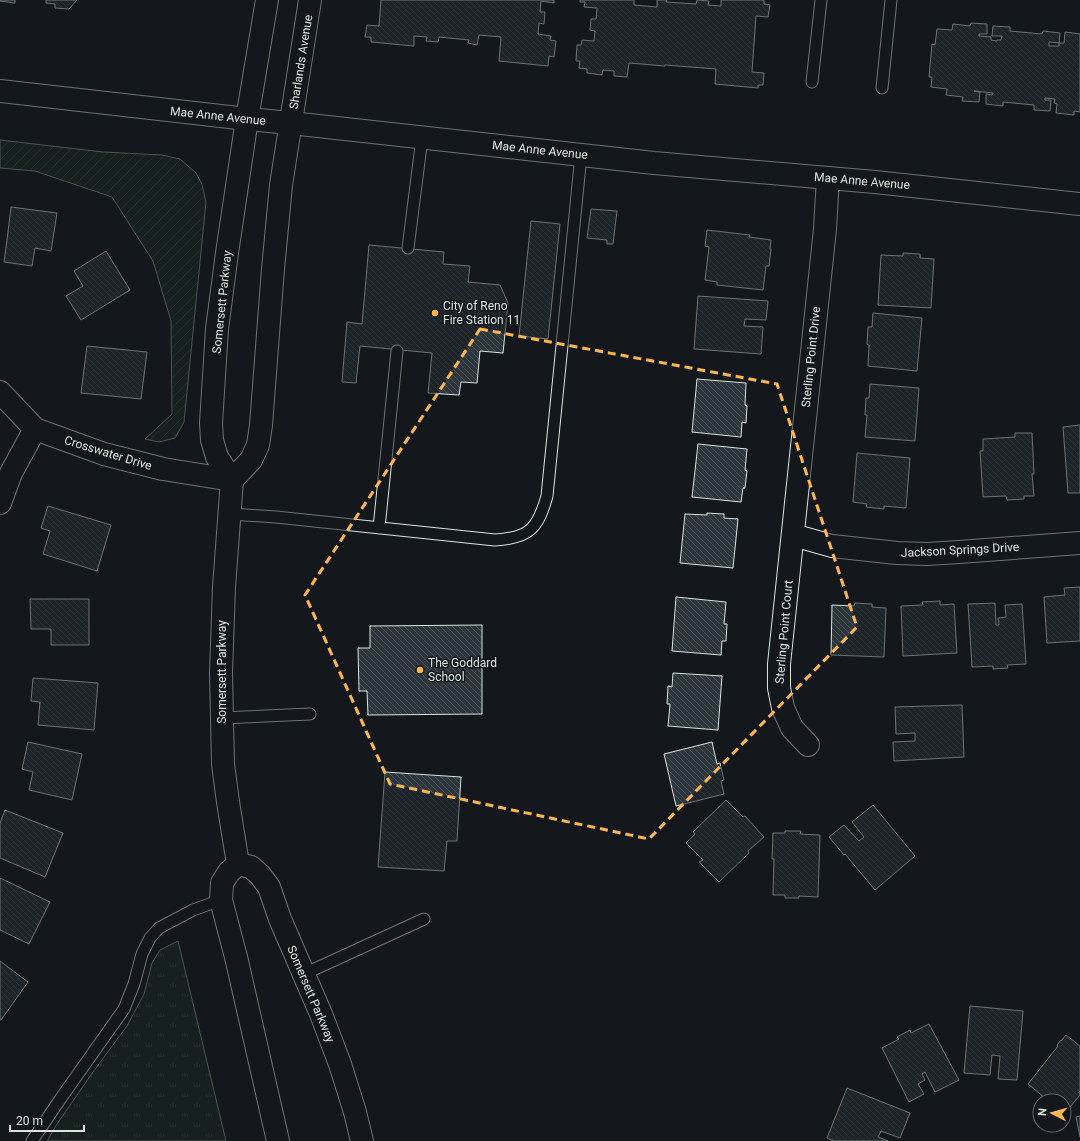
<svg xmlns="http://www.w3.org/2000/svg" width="1080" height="1141" font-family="Roboto,sans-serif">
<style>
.grass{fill:url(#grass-tufts);stroke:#939e99}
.garden{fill:url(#garden-furrows);stroke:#939e99}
.building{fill:url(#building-back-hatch);stroke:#d8e6dc}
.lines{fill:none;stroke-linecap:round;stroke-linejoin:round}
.service-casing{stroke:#d8e6dc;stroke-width:13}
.minor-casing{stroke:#d8e6dc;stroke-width:24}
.tertiary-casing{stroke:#d8e6dc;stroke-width:24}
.secondary-casing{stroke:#d8e6dc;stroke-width:24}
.service{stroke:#14181c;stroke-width:11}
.minor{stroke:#14181c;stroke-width:22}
.tertiary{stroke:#14181c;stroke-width:22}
.secondary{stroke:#14181c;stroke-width:22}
.marked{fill:none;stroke:#ffb74d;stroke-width:3;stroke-dasharray:8 5;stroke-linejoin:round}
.poi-dot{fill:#ffb74d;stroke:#14181c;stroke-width:1.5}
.labels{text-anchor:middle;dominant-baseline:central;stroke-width:3;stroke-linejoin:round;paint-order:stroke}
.street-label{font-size:12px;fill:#d8e6dc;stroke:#14181c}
.poi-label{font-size:12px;fill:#d8e6dc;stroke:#14181c;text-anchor:start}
</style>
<defs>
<pattern id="grass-tufts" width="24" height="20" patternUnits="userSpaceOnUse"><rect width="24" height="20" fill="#1a2d24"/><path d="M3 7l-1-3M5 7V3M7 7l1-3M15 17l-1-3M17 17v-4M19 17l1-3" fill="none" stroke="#3b4b43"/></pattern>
<pattern id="garden-furrows" width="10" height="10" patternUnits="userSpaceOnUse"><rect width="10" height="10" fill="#1a2d24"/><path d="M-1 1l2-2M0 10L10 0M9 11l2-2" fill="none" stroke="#3b4b43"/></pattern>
<pattern id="building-back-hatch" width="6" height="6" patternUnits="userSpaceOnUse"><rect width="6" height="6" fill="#2c363c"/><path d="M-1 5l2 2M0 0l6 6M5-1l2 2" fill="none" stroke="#4a5358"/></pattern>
</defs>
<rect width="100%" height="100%" fill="#14181c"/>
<path class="grass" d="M178,941L226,1141H47L57,1124L93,1072L127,1026L144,994L152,963L160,950Z"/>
<path class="garden" d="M0,140L103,152L162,155L180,159L196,173L202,184L206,202L184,422L175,438L159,442L145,439L172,414L171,321L153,261L112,197L35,171L0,168Z"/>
<path class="building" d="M0,0H15V3L0,1Z
M46,0H77L69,9L55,8V4L46,3Z
M381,0H554V3L541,1L540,12H545L544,24L539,23L538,34L551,36L550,40L556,41L554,57L549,56L548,66L499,61L501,37L479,35L477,45L468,43L469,40L439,37L438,42L426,41L427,37L414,36V46L371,42V37H365L367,25L379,26Z
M580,0H634V5L657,7V0H667L666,2L696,4L697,0H698L709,1L708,5L721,6V0H764V4L770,5L768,17L756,16L752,72L764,73L763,85H758V88L715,84L716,69L665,65V66L629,63L627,77L614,76V71L603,70L602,75L587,73V69L579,68L580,61H576L577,45H581L582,40L594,41L595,31L590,30L591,19H596L597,8L584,7L585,2H580Z
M971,23L987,24V34H979V36L991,37V40L997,41V40H1001L1002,36H992L993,26L1010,27V31L1042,34L1043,31L1060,33L1059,43L1049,42V46H1059V43H1064L1065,32L1080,34V112L1074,111V115L1056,113L1057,104L1054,103L1055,99L1045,98V100H1051L1050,111L1034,110V105L1003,102V106L986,104V94L992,95L993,93L974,91L980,92L979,102L962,101L963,97L946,95L947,89L931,87L932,77H929L932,44L935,45L937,29L952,30L953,24L970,26Z
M11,207L57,213L51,251L35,248L32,266L4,262L7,240Z
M591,209L617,211L613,244H607V240L587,238Z
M531,221L560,224L548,339L519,336Z
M707,230L750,235L749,237L771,240L770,249H771L769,266H766L763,290L717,285V282L705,280L709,247L705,246Z
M369,245L444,252L443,264L470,266L468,282L500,285L508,303L503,353L480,351L477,383L461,382L459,395L428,393L432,353L360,346L356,383L342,382L347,322L362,324Z
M106,251L130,290L81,320L66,296L83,286L74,271Z
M903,253L920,254V258L934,259L931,308L878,305L881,255L903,256Z
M698,296L768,301L766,320L745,319L744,326L763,327L761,354L694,349Z
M873,313L922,318L917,371L868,366L869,345L867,344L868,327H872Z
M87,346L147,352L141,399L81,393Z
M697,379L746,383L745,405L747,406L746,423L742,422L741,437L692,432Z
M870,384L919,388L915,441L865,437L867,415H865L866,398H869Z
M1080,425V493H1068L1063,427Z
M1015,433H1032L1034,474H1032L1034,496H1024V499L1007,500L1006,496L983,497L980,451H983V439L1015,437Z
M698,444L747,449L745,470L747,471L745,488H743L741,502L692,497Z
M857,453L910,458L906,508L884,506V509L866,507L867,504L853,502Z
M48,506L111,525L97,571L43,554L50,531L41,528Z
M707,513L724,514V518L738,519L733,568L680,563L685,514L707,515Z
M1080,587V641L1047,643L1044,597L1065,595L1064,588Z
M676,597L726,602L724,624H727L726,641H722L721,655L672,651Z
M30,599H89V645H51V629H31Z
M940,601V605L954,604L957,653L903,656L901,606L923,605L922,602Z
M855,603L872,604V607L886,608L884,657L831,655L832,605L854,606Z
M995,603L996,625H999L998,618L1006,617L1005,605L1022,604L1026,664L1007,665L1008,668L993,669V666L972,667L968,604Z
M482,625V714L368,715L367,691H359L358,648H370V626Z
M673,673L722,676L718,730L668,726L670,704H667L668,686L672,687Z
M33,678L98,683L94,730L38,725L40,702L31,701Z
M962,705L964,757L894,761L893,742L915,741V733L896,734L895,707Z
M28,742L82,754L72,800L29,790L33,772L22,769Z
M712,742L717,764L720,763L724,780L721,781L724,794L676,806L664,754Z
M385,772L461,777L457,841H447L444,871L378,867Z
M726,800L743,817L745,816L764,837L748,851L749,853L719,882L699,862L703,860L686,843L695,834L693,832Z
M873,805L915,856L875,890L845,854L844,855L829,837L844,825L859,841L864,837L852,822Z
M5,810L63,833L45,877L0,858V823Z
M785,831H801L800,834L820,835L818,897L799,896V898H785V895H773L774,859H772L773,833H785Z
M0,878L50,902L29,944L0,930Z
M0,961L28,982L1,1020H0Z
M970,1006L1023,1011L1017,1080L998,1079L1000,1056L992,1055L990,1075L964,1073Z
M929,1024L959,1080L935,1092L925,1072L922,1074L925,1080L918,1084L924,1094L909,1102L882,1048L899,1039L897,1037L910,1030L911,1033Z
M1066,1035L1080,1046V1091L1079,1092L1080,1095L1065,1113L1064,1112V1101H1046L1044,1099L1045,1098L1028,1084L1058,1046L1057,1045L1061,1040V1041Z
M847,1088L910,1113L900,1138L881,1131L878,1137L888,1141H834L827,1138Z
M1080,1116V1137L1076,1117Z"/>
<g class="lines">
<defs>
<path id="service" d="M812,82L821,0
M882,88L891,0
M408,248L422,138
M230,514L276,517L495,540C530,538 538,528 547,496L581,155
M379,528L397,351
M221,718L310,714
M304,974L424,919
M32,1141L61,1098L124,1009L134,984L142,954L150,938L159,928L193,910L221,900"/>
<path id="minor" d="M0,392L35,429L104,454L163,469L232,480
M0,503L11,473L35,429
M793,535L832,546L897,553L927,554L959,552L1080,543
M808,745L792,728L783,708L779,688V664L825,229L828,178"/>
<path id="tertiary" d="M291,123L654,163L875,182L1080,204"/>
<path id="secondary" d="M0,91L247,119L291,123
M232,480L217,457L212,440L211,423L217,329L227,253L247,119L267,0
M238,864L228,802L223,764L221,673L224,587L232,480L251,460L258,445L261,425L273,269L281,185L310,0
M238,864L251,867L260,875L269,887L280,919L321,1014L340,1064L355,1112L362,1141
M238,864L229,872L222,883L221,900L236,957L278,1141"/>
</defs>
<use href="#service" class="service-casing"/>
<use href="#minor" class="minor-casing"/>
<use href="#tertiary" class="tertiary-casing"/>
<use href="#secondary" class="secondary-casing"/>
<use href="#service" class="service"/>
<use href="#minor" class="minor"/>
<use href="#tertiary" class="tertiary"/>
<use href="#secondary" class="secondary"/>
</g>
<path d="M0 0H1080V1141H0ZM480,329L777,384L857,627L649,839L390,784L305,595Z" fill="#14181c" fill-opacity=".55" fill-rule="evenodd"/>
<path class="marked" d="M480,329L777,384L857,627L649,839L390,784L305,595Z"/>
<g class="poi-dot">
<circle cx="435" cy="313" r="4"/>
<circle cx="420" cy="670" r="4"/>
</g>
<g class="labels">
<g class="street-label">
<text transform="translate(301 62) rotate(-81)">Sharlands Avenue</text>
<text transform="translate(218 116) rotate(6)">Mae Anne Avenue</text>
<text transform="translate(540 150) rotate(6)">Mae Anne Avenue</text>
<text transform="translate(862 181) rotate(5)">Mae Anne Avenue</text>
<text transform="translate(222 302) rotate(-84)">Somersett Parkway</text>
<text transform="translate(811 357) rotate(-84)">Sterling Point Drive</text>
<text transform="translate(108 453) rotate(17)">Crosswater Drive</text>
<text transform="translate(960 550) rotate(-3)">Jackson Springs Drive</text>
<text transform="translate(784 632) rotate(-85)">Sterling Point Court</text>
<text transform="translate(222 672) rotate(-90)">Somersett Parkway</text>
<text transform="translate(311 994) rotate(67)">Somersett Parkway</text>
</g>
<g class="poi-label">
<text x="443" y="306">City of Reno<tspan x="443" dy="14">Fire Station 11</tspan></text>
<text x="428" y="663">The Goddard<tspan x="428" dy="14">School</tspan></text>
</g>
</g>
<g transform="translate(1052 1113) rotate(276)"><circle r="19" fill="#14181c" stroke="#626a69"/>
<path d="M0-3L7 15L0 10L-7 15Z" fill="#ffb74d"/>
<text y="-6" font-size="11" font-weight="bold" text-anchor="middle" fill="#d8e6dc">N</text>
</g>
<path d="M10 1125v6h74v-6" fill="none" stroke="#d8e6dc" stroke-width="2"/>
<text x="16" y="1125" font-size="12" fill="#d8e6dc" stroke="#14181c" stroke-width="3" paint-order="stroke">20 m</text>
</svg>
